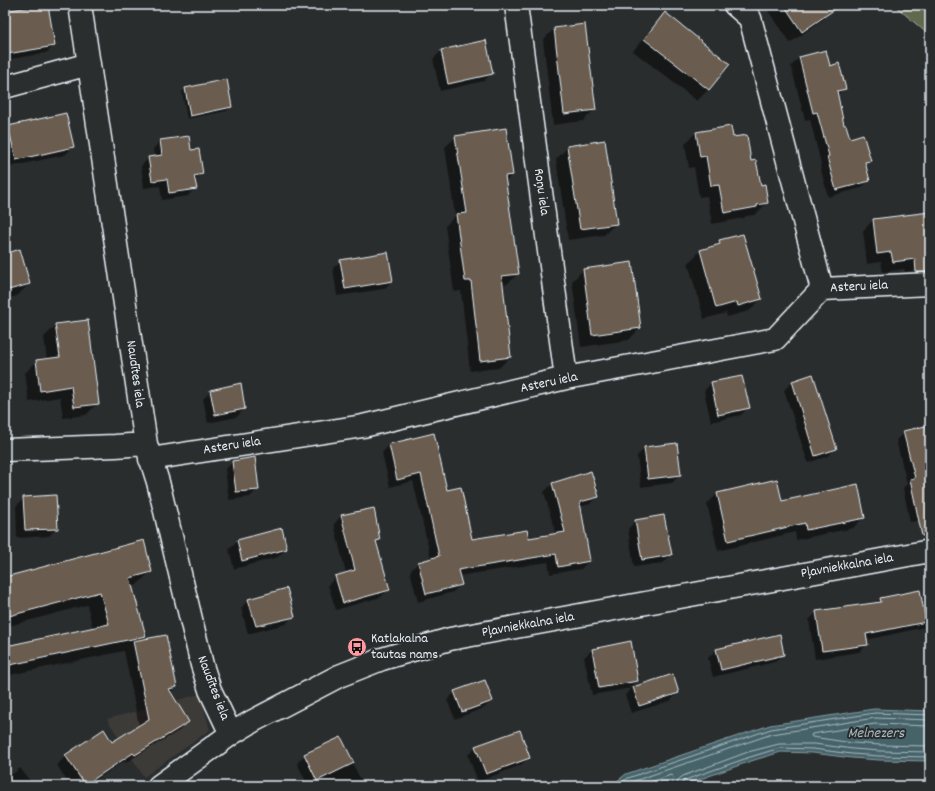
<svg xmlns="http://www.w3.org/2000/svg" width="935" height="791" font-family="Dekko,sans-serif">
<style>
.built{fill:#3d3b38}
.green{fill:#60684e;stroke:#a4aca3}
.water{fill:#47646a;stroke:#879ca3}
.shadow{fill:#0007}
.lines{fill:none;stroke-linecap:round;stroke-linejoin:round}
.shore{stroke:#a8b9bf;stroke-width:1}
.building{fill:#6a5d50;stroke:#e8f1f8}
.minor-casing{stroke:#e8f1f8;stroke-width:25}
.minor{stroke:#2a2d2e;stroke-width:22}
.labels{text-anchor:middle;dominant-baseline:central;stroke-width:4;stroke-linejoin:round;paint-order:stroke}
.street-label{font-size:14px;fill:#e8f1f8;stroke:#2a2d2e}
.poi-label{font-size:14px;fill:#e8f1f8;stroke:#2a2d2e;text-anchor:start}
.water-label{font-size:15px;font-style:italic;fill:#a8b9bf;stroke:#2a2d2e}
</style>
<rect width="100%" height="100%" fill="#2a2d2e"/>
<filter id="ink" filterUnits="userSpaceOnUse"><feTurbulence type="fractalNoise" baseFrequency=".025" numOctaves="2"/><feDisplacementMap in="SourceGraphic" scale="8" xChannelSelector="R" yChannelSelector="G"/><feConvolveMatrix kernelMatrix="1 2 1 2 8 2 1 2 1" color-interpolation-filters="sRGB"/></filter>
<g filter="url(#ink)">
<path class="built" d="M200,694L210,730L144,777L107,719Z"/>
<path class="green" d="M894,5H930V36L899,9Z"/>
<path class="water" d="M874,709L930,711V761L879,760L852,758L813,753L781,752L751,761L681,786H611L626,774L770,725Z"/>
<path class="shadow" d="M47,5L54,46L46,53L5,60V12Z
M764,5H829L833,10L821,21L790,43Z
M665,14L729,64L708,90L697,101L633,51L654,25Z
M554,29L595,109L583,121L553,125L543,40Z
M485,42L492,73L484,81L440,91L433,59L441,51Z
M825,51L829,67L844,88L837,96L844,126L849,139L870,160L865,165L869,181L861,188L828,197L820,166L821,164L810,119L805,120L791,66L799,58Z
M185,89L231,107L227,111L187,119L182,92Z
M9,127L73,147L65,155L9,167L5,152V131Z
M696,132L750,162L767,203L755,215L746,216L744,218L712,224L707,196L699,197L694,167L689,168L685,144Z
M456,137L512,175L505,182L518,274L507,284L502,285L510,357L499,368L470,371L461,291L454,292L445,226L455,216L445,147Z
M160,141L190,152L202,174L194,181L195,188L188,196L162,200L160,186L144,188L141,166L149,158H154L153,149Z
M568,147L616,223L604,235L568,240L556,159Z
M930,213V268L905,272L904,269L883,272L881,262L867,264L863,231L873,220Z
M719,241L761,299L749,311L727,317L726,313L704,319L688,263L700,251L714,247Z
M5,255L29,284L17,296L5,299Z
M341,261L392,281L384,289L337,296L333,268Z
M583,270L640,328L629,340L581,347L572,281Z
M56,325L98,403L86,415L63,418L60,397L29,402L25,373L37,361L47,360L44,337Z
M813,375L836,448L828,456L808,463L784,390L792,382Z
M711,383L749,407L741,415L711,422L704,391Z
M211,391L244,409L237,417L208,423L203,399Z
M930,426V519L910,522L903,488L907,484L896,440L904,432Z
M676,444L680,475L672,483L641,487L637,456L645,448Z
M389,445L446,491L471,540H528L556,535L544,492L552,484L591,473L598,496L590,504L579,507L589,561L581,569L550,574L548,562L458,576L461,584L453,592L418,602L410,571L418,563L431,559L413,481L390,487L382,453Z
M233,462L258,489L250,497L229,500L225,469Z
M717,494L781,502L863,518L853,528L796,540L795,532L718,551L707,504Z
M24,498L57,528L49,536L17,538L16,506Z
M341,516L379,540L376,543L389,589L381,597L336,610L328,585L336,577L346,574L334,524Z
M635,521L671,555L663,563L634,567L628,529Z
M281,529L286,549L278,557L234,569L229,549L237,541Z
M151,571L137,585L132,587L145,636L141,640L176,687L170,693L188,722L179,731L125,763L124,761L87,786H70L57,765L66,756L103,731L111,743L139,726L124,651L5,676V649L7,647L93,629L87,605L5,627V578Z
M930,598V626L866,640L867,645L859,652L815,659L809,620L817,612L875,604L881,599L921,600Z
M248,600L293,616L286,624L248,634L241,608Z
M592,650L637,681L629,689L672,675L678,693L670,701L631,713L625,695L632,688L592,695L584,657Z
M716,650L783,654L775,662L713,677L708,658Z
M455,692L492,701L484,708L455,719L447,700Z
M520,731L529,758L521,765L478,782L468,755L475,747Z
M340,739L364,786H308L297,763L305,755Z
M20,768L34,786H5V780Z"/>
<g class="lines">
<path class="shore" d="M930,726L875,724L812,734L811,735L812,737L853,743L880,745L930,746
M618,786L628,778L771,729L875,713L930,715
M626,786L631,782L772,734L875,718L930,720
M638,786L671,775L673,777L671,786
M677,786L678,780L683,776L748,752L779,744H814L853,749L880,751L930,752
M682,786V783L685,780L750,757L780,748L813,749L852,754L879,756L930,757"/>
</g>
<path class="building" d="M41,5H48L55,46L7,54L5,40V11Z
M784,5H841L802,32Z
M665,12L730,64L709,90L644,39Z
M585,24L596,110L564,114L554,28Z
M486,40L493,74L448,84L441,50Z
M826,50L830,66L839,63L846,89L837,91L844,125H846L850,138L863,134L871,161L865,162L870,181L836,190L827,157L829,156L817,112L813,113L799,57Z
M227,79L232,107L190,116L185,88Z
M66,113L74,147L16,160L8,126Z
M731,126L733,137L747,135L751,161L756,160L761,185L765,184L768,203L757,205V207L724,213L719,185L711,186L706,156L700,157L696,132Z
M506,128L513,175L505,176L519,274L502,276L511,357L480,361L471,281H465L456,214L467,213L455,136Z
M189,136L191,150L199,149L203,174L194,176L197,189L169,193L167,179L152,181L148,157L162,155L160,140Z
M605,140L617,224L580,229L567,146Z
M930,212V272H916L915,259L893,262L891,252L877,254L873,219Z
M743,234L762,299L738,306L737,302L716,308L700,250L720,244L719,240Z
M20,249L30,284L5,291V254Z
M388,252L393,281L345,289L340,260Z
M632,262L641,328L592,335L583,269Z
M88,320L99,404L74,407L71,386L40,391L36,360L60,357L55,324Z
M813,374L837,449L815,456L792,381Z
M742,376L750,408L718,415L711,382Z
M241,383L245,409L215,415L210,390Z
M930,425V535L922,536L910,479L915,478L903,431Z
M434,433L447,490L461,487L472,539L527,530L529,538L565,532L552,483L591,471L599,497L580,502L590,561L558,567L556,554L458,570L462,585L426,594L418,562L439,556L421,474L397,480L389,444Z
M677,443L681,475L648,479L644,447Z
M255,457L259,490L236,492L232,461Z
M777,479L782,501L858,484L865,518L806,530L805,523L728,541L717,493Z
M56,495L58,529L25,530L23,497Z
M374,508L380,540L376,541L390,590L343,603L335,576L355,570L341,515Z
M664,515L672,555L642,560L635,520Z
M282,528L287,549L242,561L237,540Z
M144,540L152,572L130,578L146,636L10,665L6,646L109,624L100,592L5,617V577Z
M287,588L295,617L256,626L248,599Z
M920,590L926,622L866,634L868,645L822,651L816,611L881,602L880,598Z
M780,634L784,655L721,670L716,649Z
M166,635L177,687L169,689L189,722L135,755L133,753L85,785L65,755L104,729L112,742L149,719L133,641Z
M631,641L638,681L599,688L592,649Z
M673,674L679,693L639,706L633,687Z
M485,680L493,701L462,712L454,691Z
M520,730L530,758L486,774L475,746Z
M341,737L354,763L317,781L304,754Z"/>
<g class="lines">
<defs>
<path id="minor" d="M80,5L146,444L158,482L202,665L210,690L231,734
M516,5L566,378
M735,5L750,18L822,289
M5,87L89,64
M5,450L115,446L146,444
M150,459L363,426L566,378L775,339L822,289L930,284
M159,786L231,734L253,721L339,676L382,659L450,639L930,551"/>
</defs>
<use href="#minor" class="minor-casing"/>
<use href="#minor" class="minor"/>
</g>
</g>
<defs>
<symbol id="bus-disc" viewBox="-11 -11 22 22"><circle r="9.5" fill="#ff9aa2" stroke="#2a2d2e"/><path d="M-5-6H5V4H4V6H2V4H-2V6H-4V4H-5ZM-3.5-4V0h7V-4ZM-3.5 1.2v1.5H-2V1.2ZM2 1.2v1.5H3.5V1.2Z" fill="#111"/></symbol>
</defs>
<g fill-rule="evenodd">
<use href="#bus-disc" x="346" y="636" width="22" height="22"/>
</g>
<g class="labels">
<g class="street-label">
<text transform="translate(541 192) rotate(82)">Roņu iela</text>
<text transform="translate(859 287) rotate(-3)">Asteru iela</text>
<text transform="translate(135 374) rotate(82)">Naudītes iela</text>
<text transform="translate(549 383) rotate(-12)">Asteru iela</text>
<text transform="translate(232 446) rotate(-9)">Asteru iela</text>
<text transform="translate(847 566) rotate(-10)">Pļavniekkalna iela</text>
<text transform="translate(528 625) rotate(-10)">Pļavniekkalna iela</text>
<text transform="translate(213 688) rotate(69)">Naudītes iela</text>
</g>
<g class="poi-label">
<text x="371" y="639">Katlakalna<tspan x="371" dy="16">tautas nams</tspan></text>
</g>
<g class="water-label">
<text x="876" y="734">Melnezers</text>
</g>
</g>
<rect width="935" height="791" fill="none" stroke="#2a2d2e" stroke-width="20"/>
<rect x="10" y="10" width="915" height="771" fill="none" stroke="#e8f1f8" stroke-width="1.5" filter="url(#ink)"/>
</svg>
